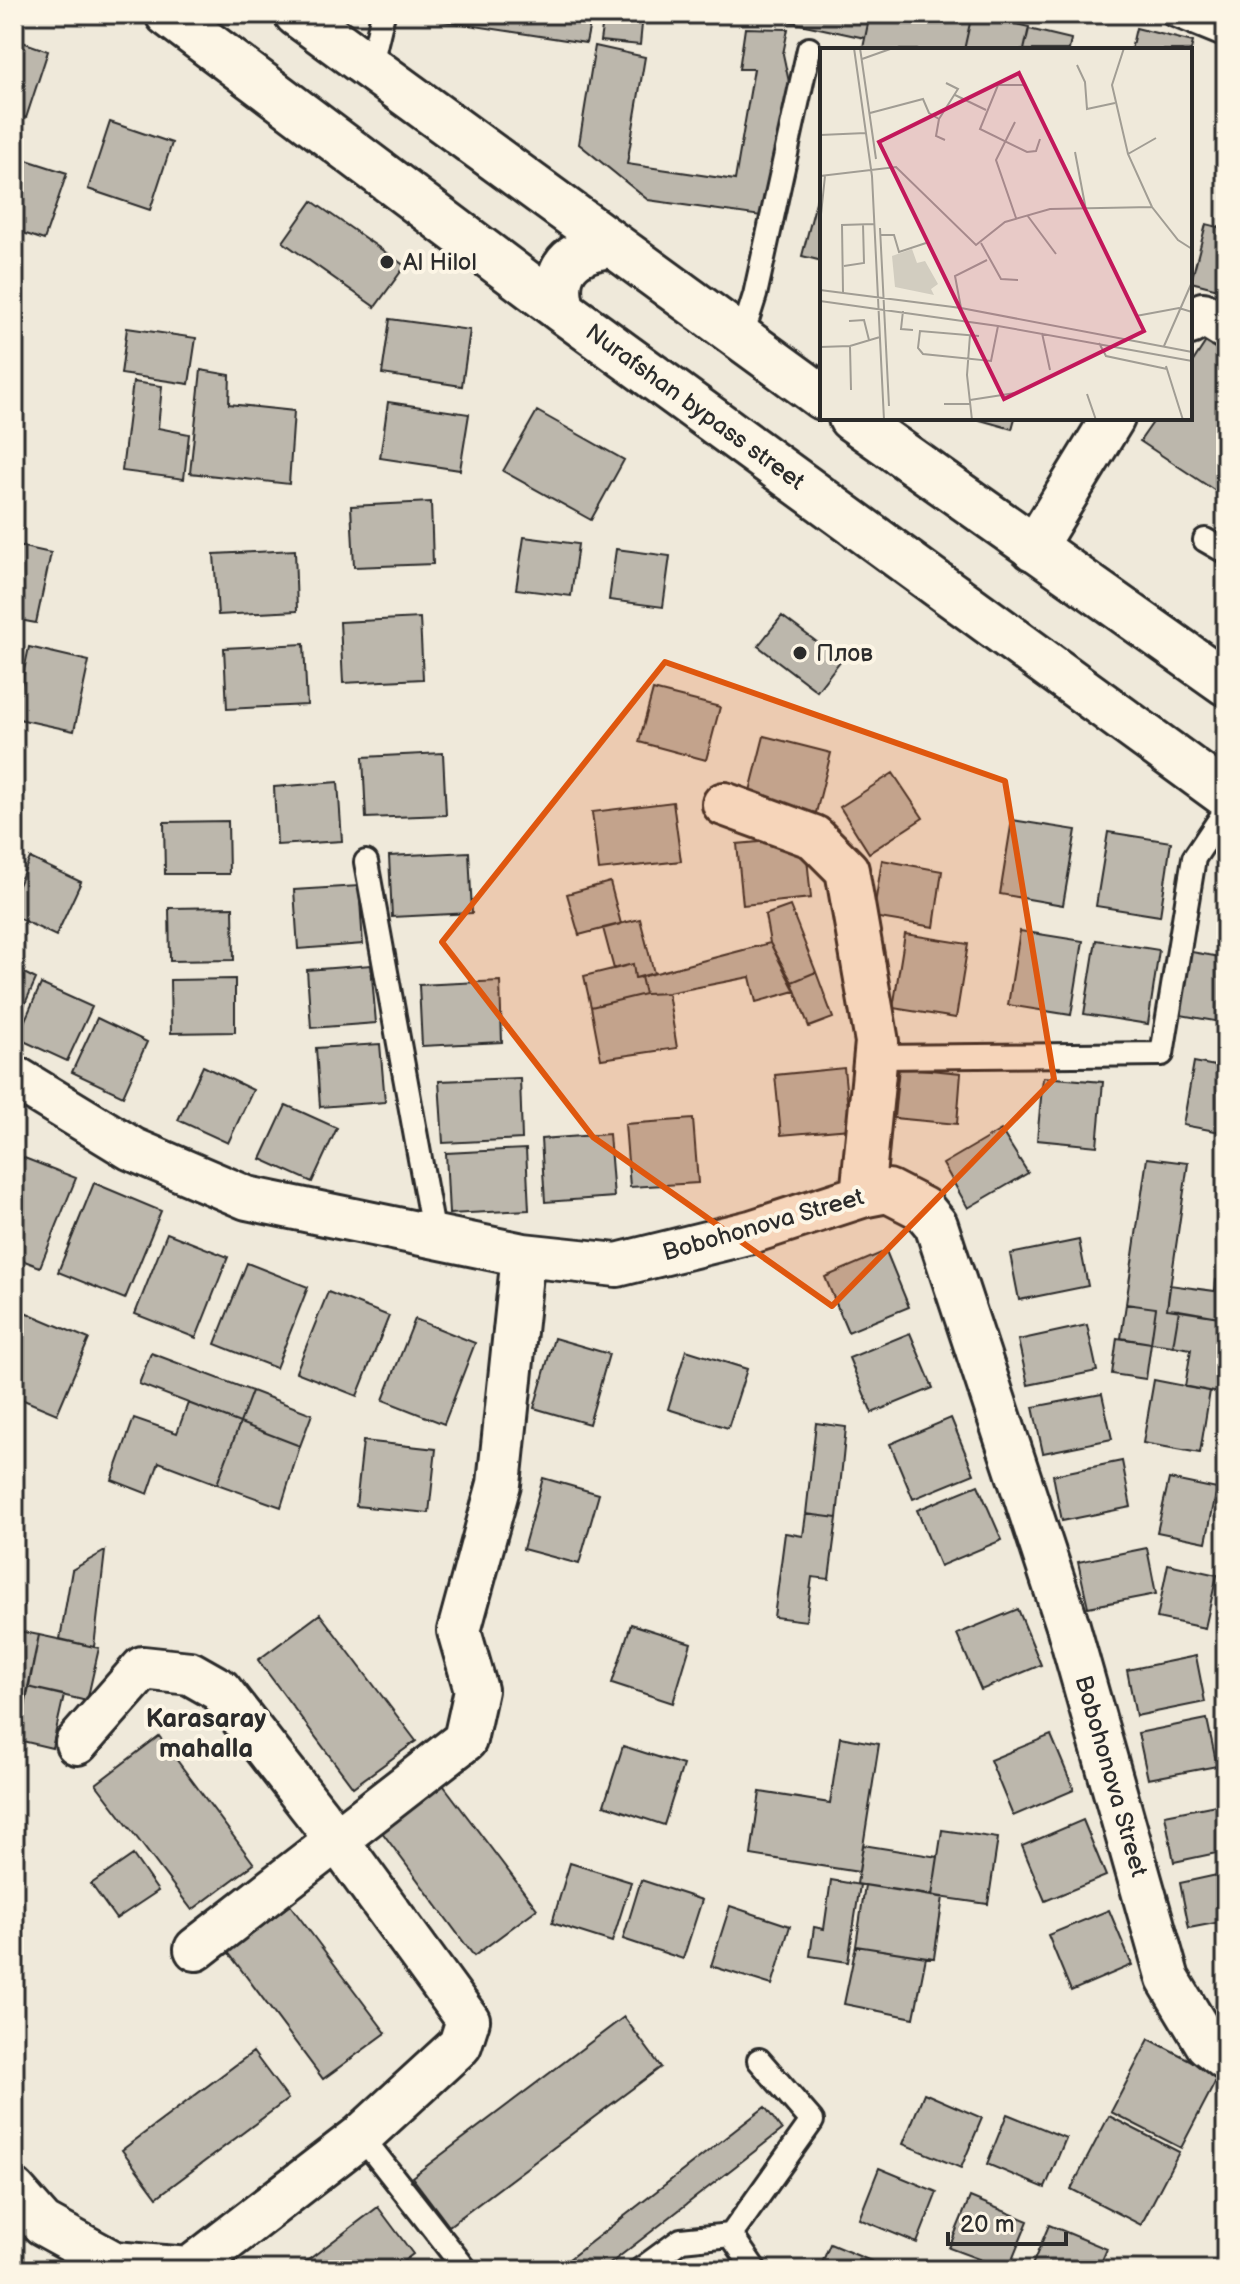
<svg xmlns="http://www.w3.org/2000/svg" width="1240" height="2284" font-family="'Balsamiq Sans',sans-serif">
<style>
.building{fill:#bcb7ac;stroke:#2b2b2b;stroke-width:2}
.lines{fill:none;stroke-linecap:round;stroke-linejoin:round}
.service-casing{stroke:#2b2b2b;stroke-width:28}
.minor-casing{stroke:#2b2b2b;stroke-width:48}
.primary-casing{stroke:#2b2b2b;stroke-width:50}
.service{stroke:#fcf5e5;stroke-width:22}
.minor{stroke:#fcf5e5;stroke-width:42}
.primary{stroke:#fcf5e5;stroke-width:44}
.marked{fill:#df570e;fill-opacity:0.2;stroke:#df570e;stroke-width:6;stroke-linejoin:round}
.poi-dot{fill:#2b2b2b;stroke:#fcf5e5;stroke-width:3}
.labels{text-anchor:middle;dominant-baseline:central;stroke-width:8;stroke-linejoin:round;paint-order:stroke}
.poi-label{font-size:24px;fill:#2b2b2b;stroke:#fcf5e5;text-anchor:start}
.street-label{font-size:24px;fill:#2b2b2b;stroke:#fcf5e5}
.neighbourhood-label{font-size:26px;font-weight:bold;fill:#2b2b2b;stroke:#fcf5e5}
.inset-road{fill:none;stroke:#a19d94;stroke-width:2}
.view{fill:#c2185b;fill-opacity:0.15;stroke:#c2185b;stroke-width:4}
.inset-edge{fill:none;stroke:#2b2b2b;stroke-width:4}
</style>
<rect width="100%" height="100%" fill="#efe9da"/>
<filter id="ink" filterUnits="userSpaceOnUse"><feTurbulence type="fractalNoise" baseFrequency=".0125" numOctaves="2"/><feDisplacementMap in="SourceGraphic" scale="16" xChannelSelector="R" yChannelSelector="G"/><feConvolveMatrix kernelMatrix="1 2 1 2 8 2 1 2 1" color-interpolation-filters="sRGB"/></filter>
<g filter="url(#ink)">
<path class="building" d="M443,14H592L586,43L442,21Z
M604,14H643L640,45L600,41Z
M778,14H870L865,38L777,19Z
M870,14H972L964,50H870L863,48Z
M972,14L1029,27L1024,50H964Z
M745,28L788,29L783,54L789,82L761,216L648,200L579,144L595,46L645,57L627,164L735,180L754,69H739Z
M1136,28L1193,42L1190,54V50H1131Z
M1029,29L1071,39L1069,50H1024Z
M14,39L48,51L26,118L14,114Z
M110,122L172,143L150,210L88,189Z
M14,156L67,173L44,240L14,230Z
M817,198L822,200V261L802,256Z
M312,201L405,266L375,307L283,242Z
M1206,224L1226,229V291L1191,282Z
M390,319L470,330L462,386L382,374Z
M127,328L196,338L189,384L121,374Z
M1209,337L1226,348V498L1140,441L1156,418H1190V366Z
M201,370L230,375L229,404L294,411L289,484L190,473Z
M133,382L162,386L158,428L189,434L184,479L122,471Z
M388,402L469,414L460,470L380,458Z
M537,411L624,460L591,520L503,471Z
M973,418H1015L1012,429Z
M431,502L433,564L354,567L351,506Z
M524,537L578,544L571,596L516,589Z
M14,545L51,553L36,623L14,619Z
M616,549L670,556L663,607L609,600Z
M295,550L297,611L218,615L214,554Z
M782,616L841,660L817,691L758,646Z
M420,618L423,679L343,683L340,622Z
M304,644L307,705L227,709L224,648Z
M29,647L89,661L74,731L14,718Z
M653,690L720,707L706,760L639,742Z
M764,736L831,753L816,813L749,795Z
M443,753L446,815L366,818L363,757Z
M893,773L923,818L869,853L840,807Z
M338,782L342,841L277,845L274,787Z
M673,802L681,861L599,870L592,812Z
M1012,820L1076,830L1063,905L1000,894Z
M228,821L229,874H165L164,822Z
M1108,832L1171,842L1160,916L1096,906Z
M805,838L811,898L743,905L737,844Z
M469,852L472,913L392,917L389,856Z
M30,858L81,882L56,936L14,916V894Z
M882,860L942,871L934,927L873,917Z
M610,882L621,924L579,935L567,894Z
M359,886L363,944L298,949L294,890Z
M790,906L816,972L792,982L770,943L765,915Z
M233,907L234,960L170,961L169,908Z
M640,919L654,973L635,978L633,964L614,969L603,928Z
M1020,931L1083,941L1071,1015L1008,1005Z
M905,934L968,944L956,1018L893,1008Z
M1096,940L1159,950L1148,1024L1084,1014Z
M770,943L795,991L756,1002L750,977L668,993L645,994L641,977Z
M1186,951L1226,958V1023L1175,1014Z
M633,964L635,978L641,977L645,994L591,1007L584,976Z
M371,965L376,1023L311,1028L307,970Z
M14,968L36,979L14,1028Z
M816,972L833,1018L809,1027L792,982Z
M235,979V1032L171,1033L170,980Z
M500,981L502,1042L422,1046L419,985Z
M41,984L92,1007L67,1061L17,1038Z
M668,993L677,1048L601,1059L591,1007L645,994Z
M97,1018L147,1042L123,1096L72,1072Z
M380,1044L385,1102L320,1107L316,1048Z
M1194,1062L1226,1068V1133L1183,1125Z
M203,1066L253,1090L228,1143L178,1120Z
M899,1067L961,1073L957,1124L894,1118Z
M844,1068L850,1129L781,1135L775,1075Z
M1043,1077L1103,1082L1097,1146L1037,1140Z
M520,1078L522,1139L443,1143L439,1081Z
M286,1105L337,1128L312,1182L261,1159Z
M693,1119L698,1183L630,1187L625,1124Z
M1001,1130L1028,1173L968,1208L943,1164Z
M609,1134L614,1197L545,1202L541,1139Z
M526,1149L529,1210L449,1214L446,1153Z
M14,1154L76,1178L40,1267L14,1257Z
M1147,1158L1188,1163L1167,1309L1179,1310L1173,1346L1151,1343L1156,1308L1126,1304Z
M94,1183L161,1211L125,1299L58,1272Z
M167,1233L228,1257L196,1338L135,1314Z
M1079,1240L1088,1286L1019,1300L1010,1254Z
M886,1251L909,1307L848,1332L825,1277Z
M247,1263L308,1287L276,1368L215,1344Z
M1216,1280L1226,1282V1318L1167,1309L1170,1285L1215,1291Z
M328,1292L389,1316L357,1396L296,1372Z
M1126,1304L1156,1308L1151,1343L1121,1338Z
M20,1310L89,1339L57,1414L14,1396V1326Z
M1179,1310L1226,1318V1394L1185,1387L1191,1349L1173,1346Z
M415,1319L475,1343L444,1424L383,1400Z
M1087,1325L1097,1371L1028,1385L1018,1340Z
M910,1333L933,1388L872,1413L849,1358Z
M554,1338L609,1354L589,1424L534,1408Z
M1117,1338L1151,1343L1146,1379L1112,1374Z
M686,1350L747,1369L728,1428L668,1409Z
M151,1353L252,1391L240,1423L139,1384Z
M1154,1380L1210,1391L1200,1453L1143,1443Z
M252,1391L312,1414L300,1446L240,1423Z
M1102,1394L1112,1439L1043,1453L1033,1407Z
M188,1403L240,1423L217,1484L159,1462L148,1494L112,1480L134,1418L177,1433Z
M951,1418L974,1474L913,1499L890,1444Z
M240,1423L300,1446L281,1507L217,1484Z
M816,1423L846,1427L837,1518L806,1514Z
M363,1441L436,1449L429,1513L356,1506Z
M1122,1461L1131,1507L1062,1521L1053,1475Z
M543,1478L599,1494L579,1564L523,1549Z
M1169,1479L1217,1489L1206,1542L1157,1532Z
M978,1485L1002,1540L940,1566L917,1510Z
M806,1514L837,1518L829,1579L812,1577L806,1621L774,1617L785,1533L803,1536Z
M1147,1548L1156,1594L1088,1607L1078,1562Z
M105,1551L94,1647L60,1639L72,1570Z
M1168,1564L1217,1575L1205,1628L1157,1618Z
M1018,1609L1041,1665L981,1690L957,1634Z
M320,1614L416,1741L353,1787L258,1660Z
M631,1624L691,1643L673,1703L612,1683Z
M14,1630L39,1635L16,1753H14Z
M39,1635L99,1648L87,1701L28,1687Z
M1196,1656L1205,1702L1136,1716L1127,1670Z
M28,1687L64,1695L52,1748L18,1740Z
M1207,1719L1217,1766L1148,1779L1138,1733Z
M1051,1735L1074,1790L1013,1816L990,1760Z
M159,1736L254,1864L192,1910L96,1784Z
M840,1737L879,1744L859,1872L751,1855L760,1792L830,1803Z
M623,1746L683,1765L664,1825L604,1805Z
M441,1782L537,1909L474,1956L379,1828Z
M1226,1803V1851L1174,1862L1165,1815Z
M1083,1820L1106,1876L1045,1901L1022,1846Z
M942,1830L998,1838L988,1904L932,1896Z
M863,1845L938,1857L932,1896L857,1884Z
M133,1855L158,1891L116,1919L91,1884Z
M570,1863L631,1882L612,1942L552,1923Z
M1226,1873V1921L1189,1928L1180,1883Z
M641,1880L702,1900L683,1959L623,1939Z
M831,1880L860,1885L848,1962L810,1956L814,1927L824,1929Z
M865,1885L943,1897L934,1958L856,1946Z
M290,1905L386,2033L323,2079L228,1952Z
M730,1906L790,1926L772,1985L711,1966Z
M1109,1910L1132,1965L1071,1991L1048,1935Z
M856,1946L926,1957L914,2018L844,2004Z
M624,2017L661,2067L449,2226L412,2177Z
M1149,2039L1219,2075L1181,2148L1111,2112Z
M253,2052L288,2099L157,2197L122,2150Z
M924,2093L982,2118L961,2168L903,2144Z
M765,2107L782,2130L602,2270H555Z
M1007,2114L1066,2138L1045,2188L987,2164Z
M1109,2116L1179,2152L1141,2225L1071,2189Z
M879,2168L937,2192L917,2243L859,2219Z
M970,2197L1028,2221L1008,2270L949,2248Z
M378,2207L413,2254L392,2270H295Z
M1049,2225L1107,2249L1098,2270H1030Z
M830,2244L888,2268L887,2270H819Z"/>
<g class="lines">
<defs>
<path id="service" d="M1172,14L1226,36
M370,68L383,14
M741,339L755,295L809,49
M1205,540L1226,552
M366,862L434,1236
M877,1057L1162,1054L1194,858L1226,810
M361,2136L466,2270
M731,2235L812,2121L759,2060
M640,2270L681,2240L731,2235L755,2270"/>
<path id="minor" d="M1190,323L1203,314L1226,328
M1033,549L1113,418
M724,804L814,837L847,870L877,1042L862,1196
M14,1077L132,1149L247,1198L523,1255L617,1265L751,1232L862,1196L888,1191L923,1209L936,1225L1068,1626L1168,1979L1207,2044L1226,2059
M196,1949L465,1740L476,1690L459,1631L499,1484L523,1255
M14,2191L43,2224L114,2263L189,2269L361,2136L460,2045L468,2020L337,1840L220,1690L190,1673L143,1668L77,1743"/>
<path id="primary" d="M168,14L563,311L1226,795
M297,14L822,397
M563,311C550,269 571,250 611,245
M851,418L1226,683"/>
</defs>
<use href="#service" class="service-casing"/>
<use href="#minor" class="minor-casing"/>
<use href="#primary" class="primary-casing"/>
<use href="#service" class="service"/>
<use href="#minor" class="minor"/>
<use href="#primary" class="primary"/>
</g>
</g>
<path class="marked" d="M665,662L1005,781L1054,1079L832,1306L593,1137L442,942Z"/>
<g class="poi-dot">
<circle cx="387" cy="262" r="8"/>
<circle cx="800" cy="653" r="8"/>
</g>
<g class="labels">
<g class="poi-label">
<text x="403" y="262">Al Hilol</text>
<text x="816" y="653">Плов</text>
</g>
<g class="street-label">
<text transform="translate(695 407) rotate(36)">Nurafshan bypass street</text>
<text transform="translate(763 1225) rotate(-16)">Bobohonova Street</text>
<text transform="translate(1111 1776) rotate(74)">Bobohonova Street</text>
</g>
<g class="neighbourhood-label">
<text x="206" y="1719">Karasaray<tspan x="206" dy="30">mahalla</tspan></text>
</g>
</g>
<g transform="translate(820 48)">
<rect width="372" height="372" fill="#efe9da"/>
<path d="M92,201L97,215L105,213L118,236L111,241L114,247L75,239L72,208Z" fill="#d2cdc0"/>
<path class="inset-road" d="M34,0L52,128L64,372M40,0L56,111M304,0L292,37L308,106L332,159L358,192L372,201M42,11L73,0M257,17L265,34L267,61L295,55M135,47L166,62M214,57L204,37H178L160,81L207,104L216,103L220,91M50,65L103,51L109,65L119,71L138,41L126,35M119,71L116,88L125,92M195,74L176,112L196,170M0,87L46,85M255,104L266,162M308,106L336,90M0,128L76,119L156,197L185,174L230,161L332,159M207,167L236,206M0,176L5,128M60,180L69,358M60,187H74L79,204L106,195M161,195L181,231L198,232M24,218L44,215L43,176M0,242L141,260L372,304M23,244L22,177L54,176M0,253L178,278L372,313M141,260L135,228L167,212M83,263L81,281L93,282M316,268L359,260L372,264M29,273L44,272L49,292M222,285L230,322M150,287L147,327L152,372M159,288L100,283L98,300L103,306L171,313L178,278M279,295L286,308L347,321M30,298L31,342M344,298L372,234M0,299L30,298L60,289M346,318L363,372M267,346L276,372M150,352L195,345M124,356H150"/>
<path class="view" d="M199,25L324,283L184,351L59,94Z"/>
<rect width="372" height="372" class="inset-edge"/>
</g>
<rect width="1240" height="2284" fill="none" stroke="#fcf5e5" stroke-width="48"/>
<rect x="24" y="24" width="1192" height="2236" fill="none" stroke="#2b2b2b" stroke-width="3" filter="url(#ink)"/>
<path d="M948 2232v12h118v-12" fill="none" stroke="#2b2b2b" stroke-width="4"/>
<text x="960" y="2232" font-size="24" fill="#2b2b2b" stroke="#fcf5e5" stroke-width="6" paint-order="stroke">20 m</text>
</svg>
